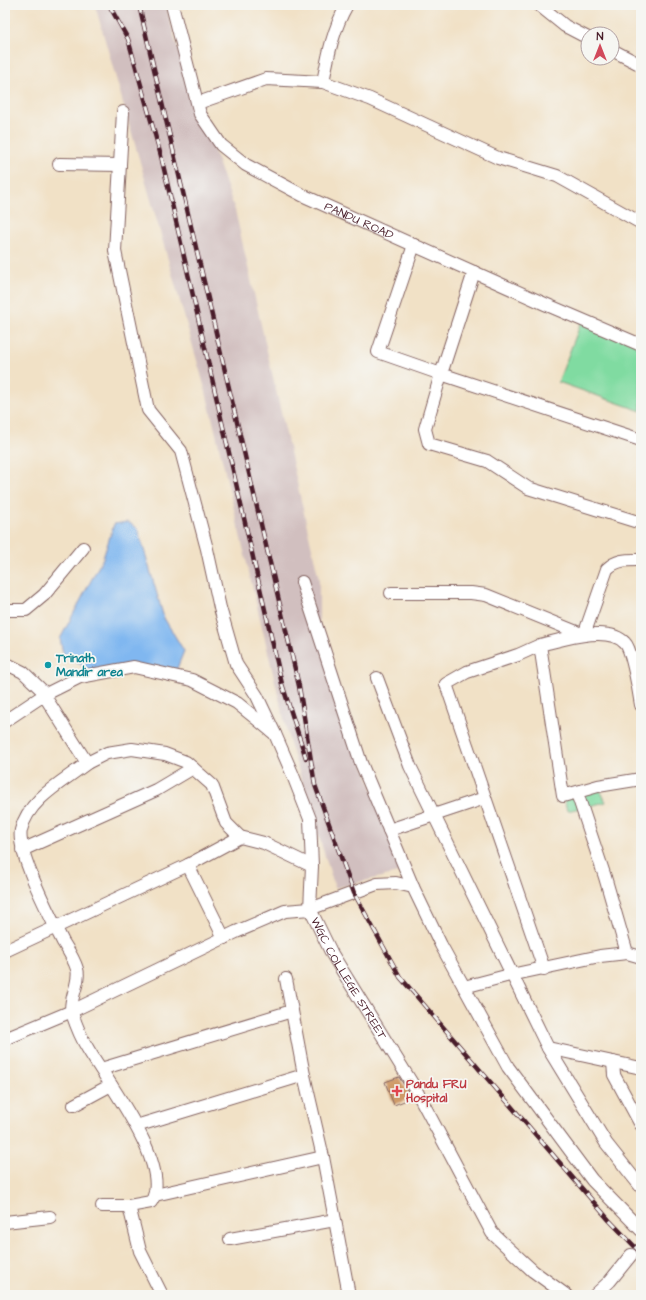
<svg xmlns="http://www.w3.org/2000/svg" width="646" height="1300" font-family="'Architects Daughter',sans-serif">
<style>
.industrial{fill:#d1bfbf}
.green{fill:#80dba1;stroke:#657d66}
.water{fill:#80b7f0;stroke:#656b8e}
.building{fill:#cf9a67}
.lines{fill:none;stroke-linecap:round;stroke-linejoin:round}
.minor-casing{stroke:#846361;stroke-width:14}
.minor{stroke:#fff;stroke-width:12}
.rail-casing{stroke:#4a1f2b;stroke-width:4.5}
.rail{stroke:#f6f6f2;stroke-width:3;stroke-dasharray:9;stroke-linecap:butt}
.culture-dot{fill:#0f9aa8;stroke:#f6f6f2;stroke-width:1.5}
.health-dot{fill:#e0444e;stroke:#f6f6f2;stroke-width:1.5}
.labels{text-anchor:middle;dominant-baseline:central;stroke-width:3.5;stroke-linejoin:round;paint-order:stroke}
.street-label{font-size:12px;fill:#4a1f2b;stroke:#f6f6f2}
.culture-label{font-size:12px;font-weight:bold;fill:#0d838f;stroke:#f6f6f2;text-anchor:start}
.health-label{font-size:12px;font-weight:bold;fill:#be3a42;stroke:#f6f6f2;text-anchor:start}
</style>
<rect width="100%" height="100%" fill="#f6f6f2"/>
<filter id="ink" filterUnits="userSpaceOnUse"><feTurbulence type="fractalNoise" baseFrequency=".025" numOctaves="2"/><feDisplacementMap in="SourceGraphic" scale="8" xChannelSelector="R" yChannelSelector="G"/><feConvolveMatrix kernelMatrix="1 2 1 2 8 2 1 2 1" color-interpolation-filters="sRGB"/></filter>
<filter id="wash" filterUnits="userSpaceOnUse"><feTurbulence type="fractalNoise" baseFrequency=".012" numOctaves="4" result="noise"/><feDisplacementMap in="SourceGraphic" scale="16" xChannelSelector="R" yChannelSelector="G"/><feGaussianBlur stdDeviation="0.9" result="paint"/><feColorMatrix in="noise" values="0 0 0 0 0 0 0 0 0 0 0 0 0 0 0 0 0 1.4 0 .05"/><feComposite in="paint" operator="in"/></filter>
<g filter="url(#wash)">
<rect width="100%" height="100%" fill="#f1e1c6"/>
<path class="industrial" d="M95,5H166L176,43L235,210L319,579V639L402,872L335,888L289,740L206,392Z"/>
<path class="green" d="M582,320L641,345V411L558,382Z
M599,788L606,802L567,811L564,797Z"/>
<path class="water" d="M128,522L138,529L164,618L184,651L176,671H91L63,653L60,639L103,558L114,524Z"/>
<g id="blocks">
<path class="building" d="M399,1077L412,1098L394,1105L385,1082Z"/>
</g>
</g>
<g filter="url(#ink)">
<use href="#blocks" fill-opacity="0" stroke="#846361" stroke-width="1"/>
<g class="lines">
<defs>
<g id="minor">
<path id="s1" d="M172,5L200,114L221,145L246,165L302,195L545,304L641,345"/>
<path d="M539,5L565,26L588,38"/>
<path d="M612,50L641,65"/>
<path d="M323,82C328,56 333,29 347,5"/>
<path d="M198,103L266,79L323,82L370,99L498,158L557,176L641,223"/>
<path d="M123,112L115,251L148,410L181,451L207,549L220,608L236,664L257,696L275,734"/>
<path d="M59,164L120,165"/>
<path d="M414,245L378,352L441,374L474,272"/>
<path d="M641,440L441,374L425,429L429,444L487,461L528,488L641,523"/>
<path d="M302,582L361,763L413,887"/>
<path d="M391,593H471L486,595L584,635L607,569C617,559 627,560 641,560"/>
<path d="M5,610H26L44,595L83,548"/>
<path d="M540,645L518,655L467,672L446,684L544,969"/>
<path d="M5,663L23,672L46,694"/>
<path d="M377,678L410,766L548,1048L606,1143L641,1187"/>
<path d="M44,695L80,677L134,667L192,680L237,703L275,734L292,773L310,819L312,866"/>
<path d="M641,705C639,692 632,650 625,643C608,624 561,640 540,645L563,796L598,786L641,779"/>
<path d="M5,721L44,695L87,763C64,781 28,799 21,830C16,852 52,920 63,942C68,950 74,959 77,969C81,982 68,1000 72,1013C76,1025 81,1038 88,1049C106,1080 174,1167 151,1202L129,1206H102"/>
<path id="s2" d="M87,763L107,753L132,749L165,754L186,762L212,785L226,823L240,837L264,843L312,866L310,909L332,954L416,1090L492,1233L533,1271L566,1295"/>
<path d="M577,793L605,877L627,953"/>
<path d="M389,830L485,798"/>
<path d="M22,850L156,790L193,768"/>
<path d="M188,865L224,938"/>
<path d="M5,951L188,865L240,837"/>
<path d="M286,979L304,1075L323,1157"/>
<path d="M464,987L506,976L600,956L627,953L641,957"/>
<path d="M5,1039L72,1011L236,932L285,911L310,909L377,884L396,883L413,887L441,945L508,1067L592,1180L641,1230"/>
<path d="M548,1048L641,1068"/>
<path d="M613,1062L614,1075L641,1125"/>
<path d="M101,1069L292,1011"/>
<path d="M74,1105L111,1085"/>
<path d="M136,1126L304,1075"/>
<path d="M155,1195L323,1157L335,1220L230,1239"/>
<path d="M129,1206L140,1251L162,1295"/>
<path d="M335,1220L349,1295"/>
<path d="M5,1222L50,1217"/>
<path d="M595,1295L610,1281L631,1255"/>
</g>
</defs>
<use href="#minor" class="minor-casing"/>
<use href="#minor" class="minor"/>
<defs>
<path id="rail" d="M109,5L128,39L161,156L282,684L306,758
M139,5L299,686L315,785L354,893L400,977L609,1220L641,1253"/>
</defs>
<use href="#rail" class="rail-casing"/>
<use href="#rail" class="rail"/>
</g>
</g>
<circle class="culture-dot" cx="48" cy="665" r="4"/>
<path class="health-dot" d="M395 1085h4v4h4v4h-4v4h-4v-4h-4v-4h4z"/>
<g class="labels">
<g class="street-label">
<text stroke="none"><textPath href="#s1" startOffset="308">PANDU ROAD</textPath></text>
<text stroke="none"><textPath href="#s2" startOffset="399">WGC COLLEGE STREET</textPath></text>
</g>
<g class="culture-label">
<text x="56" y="658">Trinath<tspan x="56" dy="14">Mandir area</tspan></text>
</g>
<g class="health-label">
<text x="406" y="1084">Pandu FRU<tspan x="406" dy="14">Hospital</tspan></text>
</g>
</g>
<rect width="646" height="1300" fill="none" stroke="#f6f6f2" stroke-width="20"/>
<g transform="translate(600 46)"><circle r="19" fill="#f6f6f2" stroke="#b1a0a2"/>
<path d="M0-3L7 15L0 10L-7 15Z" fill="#d1495b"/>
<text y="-6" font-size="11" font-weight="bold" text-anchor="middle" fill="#4a1f2b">N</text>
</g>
</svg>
